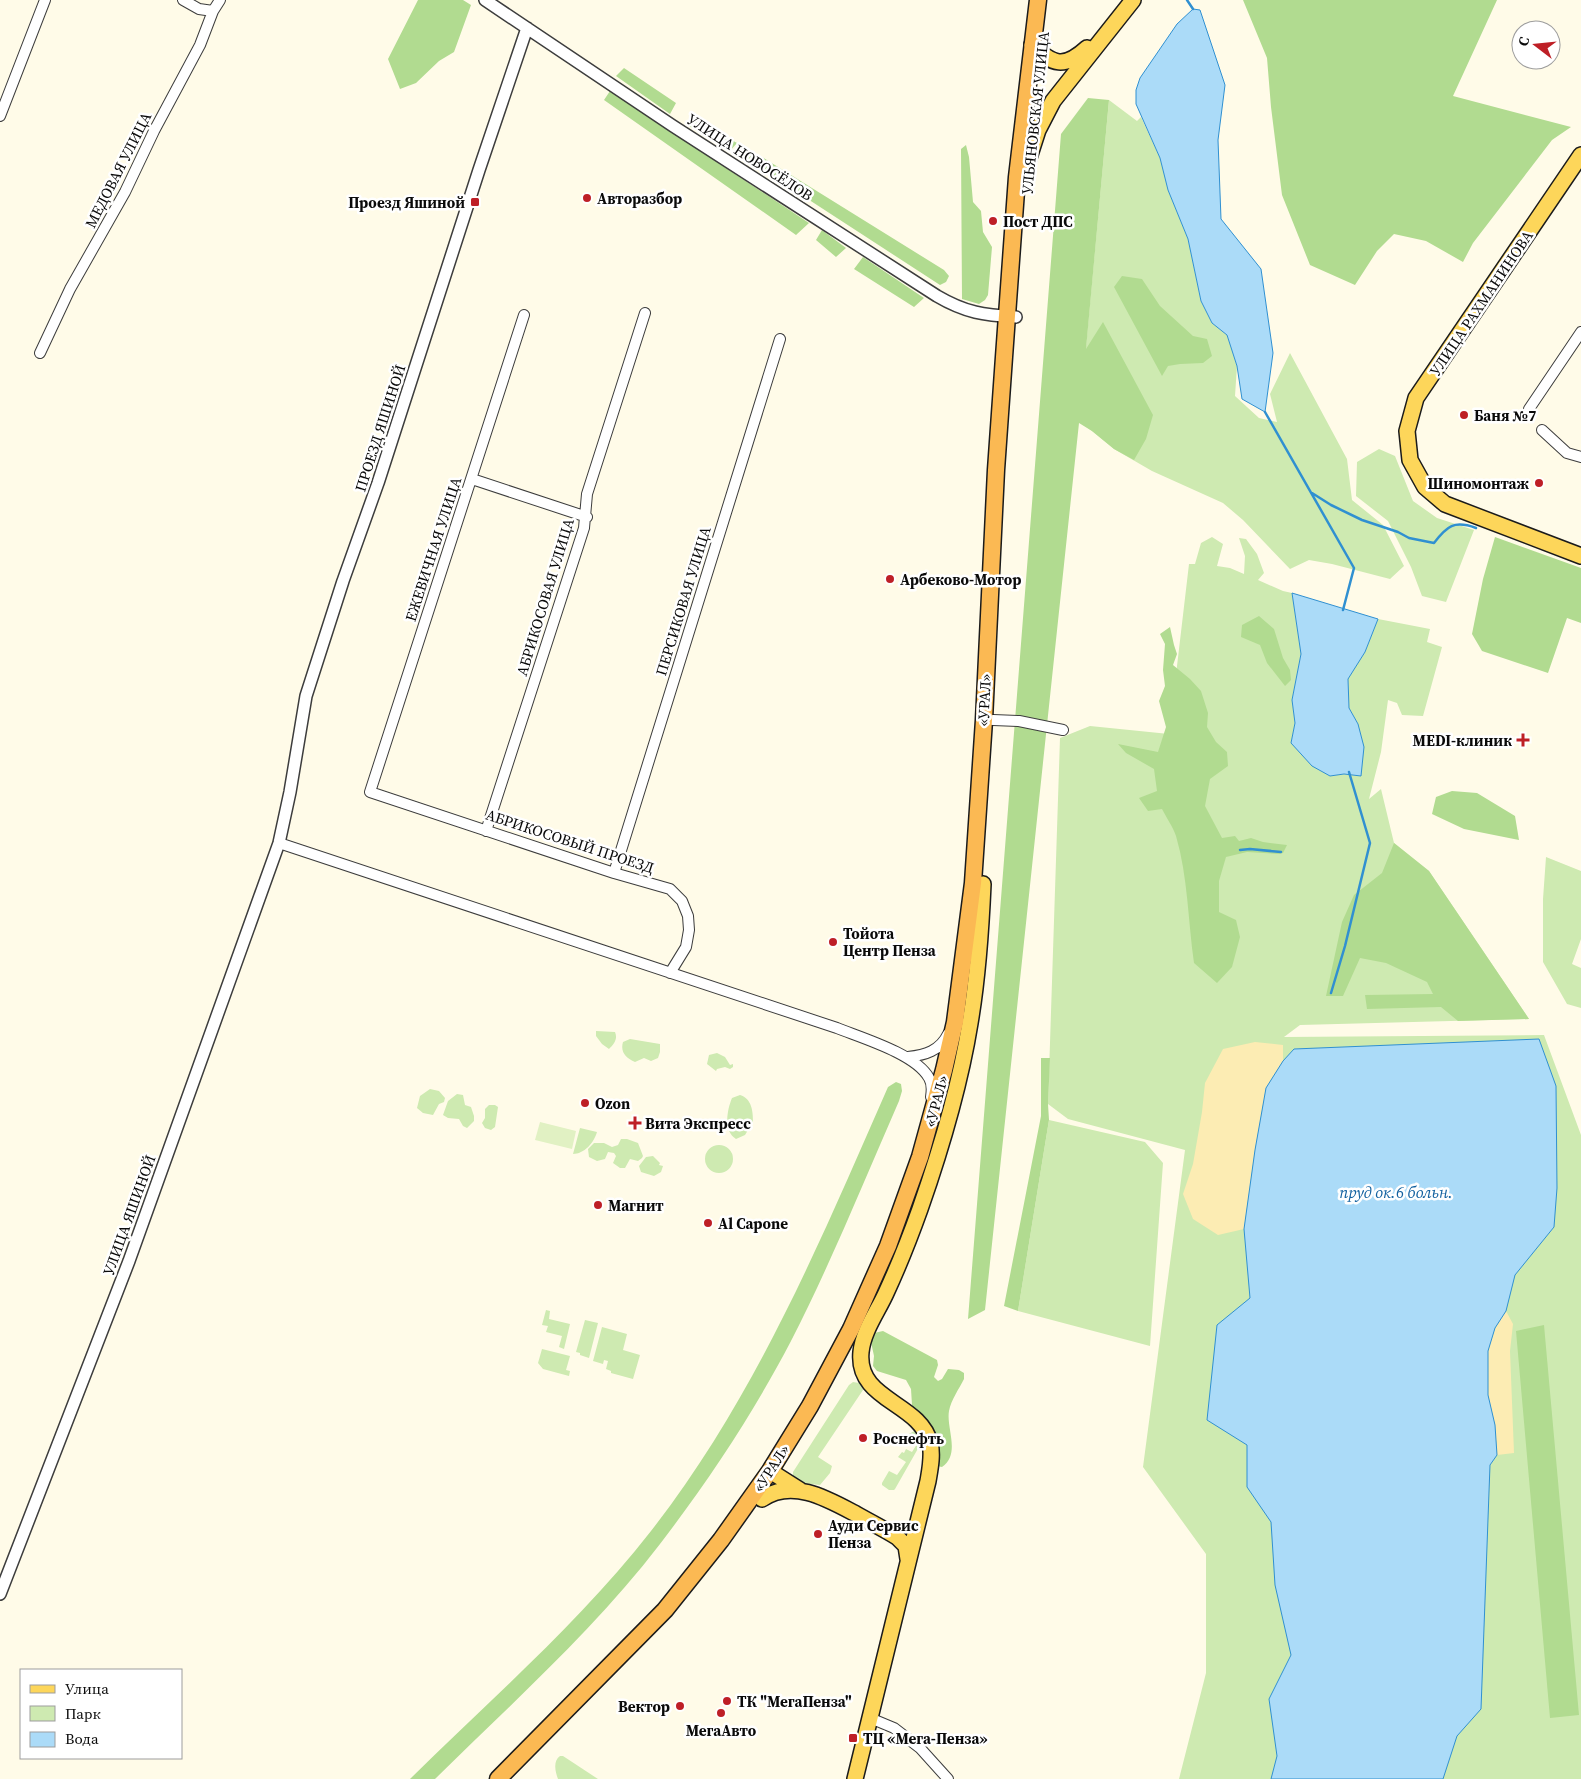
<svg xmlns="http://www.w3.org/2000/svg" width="1581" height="1779" font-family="'Source Serif 4',serif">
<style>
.green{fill:#ceeab1}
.forest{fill:#b1db90}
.sand{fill:#fcecb3}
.pitch{fill:#e1f1c3}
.water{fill:#abdbf8;stroke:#3090d1}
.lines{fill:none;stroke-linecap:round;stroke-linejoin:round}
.stream{stroke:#3090d1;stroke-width:2.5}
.minor-casing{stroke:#3d3d3d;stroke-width:12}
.tertiary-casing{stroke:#3d3d3d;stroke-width:14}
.primary-casing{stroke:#1b1b1b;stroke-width:18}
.trunk-casing{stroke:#1b1b1b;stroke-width:19}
.minor{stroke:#fff;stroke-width:10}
.tertiary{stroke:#fff;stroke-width:11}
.primary{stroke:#fdd65a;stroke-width:15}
.trunk{stroke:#fbb953;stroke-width:16}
.poi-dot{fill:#be1f26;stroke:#fff;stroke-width:2}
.labels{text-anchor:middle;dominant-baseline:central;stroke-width:5;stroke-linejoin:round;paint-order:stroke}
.street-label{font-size:15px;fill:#0a0a0a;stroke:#fff}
.poi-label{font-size:15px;font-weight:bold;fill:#0a0a0a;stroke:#fff;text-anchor:start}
.water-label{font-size:16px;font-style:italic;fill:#11609f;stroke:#fff}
</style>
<rect width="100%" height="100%" fill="#fffbe8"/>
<path class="green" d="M1109,100L1137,121L1141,117L1160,158L1168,190L1188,239L1201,301L1212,323L1227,335L1237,366L1235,396L1259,418L1277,422L1270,394L1290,353L1347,459L1352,500L1383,525L1404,566L1390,579L1332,564L1309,560L1290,569L1243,520L1223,503L1152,471L1114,449L1092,431L1079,422Z
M1379,449L1395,456L1413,501L1437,518L1474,530L1446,602L1422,596L1411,567L1388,521L1356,496L1357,462Z
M1212,537L1223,544L1217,566L1230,568L1244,574L1245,556L1239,538L1246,539L1257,554L1264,573L1258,580L1283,591L1292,593L1301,654L1292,700L1295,723L1291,743L1330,776L1344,774L1360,776L1358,724L1349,708L1348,678L1365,652L1378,619L1430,629L1427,642L1442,647L1423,716L1402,715L1397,703L1388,700L1381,752L1369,799L1381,789L1394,843L1429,871L1529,1019L1300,1025L1284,1037L1544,1035L1581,1135V1779H1179L1206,1673V1554L1143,1467L1185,1150L1068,1119L1048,1104L1060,738L1090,726L1169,734L1189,564H1195L1201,543Z
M1546,857L1581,871V939L1572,964L1581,968V1008L1567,1004L1543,962V899Z
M596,1031L615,1032C618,1039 614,1044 609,1049L602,1044L596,1036Z
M630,1039L660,1044V1052L658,1058L651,1061L644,1058L635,1062C626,1058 620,1052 623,1042Z
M717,1053L725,1057L730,1065L733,1064V1067L730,1069L725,1067L717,1069L716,1071L707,1064L709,1055Z
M430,1089L439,1091L445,1098L444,1102L439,1104L433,1115L423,1113L417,1108L420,1096Z
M457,1094L463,1095L465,1105L471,1107L474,1116V1121L467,1128L463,1126L459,1119L448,1118L443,1115L448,1101Z
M740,1095C752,1099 753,1111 753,1122L745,1135L736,1139C723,1131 727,1110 732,1098Z
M489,1105H495L498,1107L495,1127L491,1130L485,1128L482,1123L485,1118V1109Z
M1049,1120L1145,1142L1163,1163L1150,1346L1018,1311Z
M580,1128L597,1132C594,1143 584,1154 573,1154Z
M621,1139H627L638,1143L643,1156L642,1158L638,1161L630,1159L625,1168H620L613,1163L616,1156L614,1153L608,1152L605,1159L597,1161L589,1157L588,1149L594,1143H604L612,1147L618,1145Z
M705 1159a14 14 0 1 1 28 0a14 14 0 1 1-28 0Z
M653,1156L660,1163L659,1165L663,1166L661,1172L654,1176L641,1172L639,1166L646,1157Z
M546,1310L550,1311L549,1319L570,1324L564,1349L559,1347L562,1336L546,1332L548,1326L542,1325Z
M585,1320L598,1323L589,1358L580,1355V1353L576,1352Z
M602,1327L627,1334L623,1350L640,1355L633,1379L611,1373V1371L606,1369L608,1361L604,1360L603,1364L593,1361Z
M542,1349L570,1356L566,1370L570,1371L569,1376L543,1369L538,1363Z
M853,1382L859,1383L862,1386L863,1390L818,1457L832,1466L830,1473L820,1485L800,1483L793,1478V1472L849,1385Z
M914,1431C920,1433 921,1439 920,1445L895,1489L894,1490H889L882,1485V1483L889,1471L897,1475L906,1462L898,1457L902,1452L904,1453L906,1449L912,1452L919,1441L909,1434Z
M560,1756H563L598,1779H558C555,1771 553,1761 560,1756Z"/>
<path class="forest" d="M418,0H463L471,5L454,52L439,61L416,83L400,89L388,59Z
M1243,0H1497L1453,96L1571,127L1552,140L1473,243L1463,262L1426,241L1394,234L1377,251L1355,285L1310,265L1282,195L1271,107L1267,58Z
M624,68L676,103L670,114L616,76Z
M610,91L809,223L796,235L604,100Z
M1088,98L1109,100L1086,349L1103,322L1153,415L1146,439L1134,460L1114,449L1092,431L1079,423L985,1310L968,1319L1061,134Z
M691,118L737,143L729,152L686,124Z
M966,145L969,157L973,202L981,211L983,232L992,247L988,295L985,300L979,304L962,299L961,149Z
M757,154L944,270L949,276L946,282L940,285L754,164L748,159L751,155Z
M822,230L846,248L836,257L816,240Z
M863,257L924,298L914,307L854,269Z
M1122,276L1142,279L1160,306L1193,336L1207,339L1212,356L1203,363L1180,364L1168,366L1162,376L1114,287Z
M1495,537L1581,568V623L1567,618L1548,673L1482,651L1472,634L1483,579Z
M1259,616L1274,629L1283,658L1290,670L1291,680L1285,686L1267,663L1260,645L1241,637L1242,625Z
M1170,627L1174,645L1177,654L1173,665L1190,679L1201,691L1208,713L1207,727L1216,742L1227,752L1228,766L1210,779L1205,806L1222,838L1235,836L1239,841L1251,838L1263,842L1287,845L1283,853L1279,854L1247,852L1226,857L1219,881V912L1236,920L1240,937L1232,967L1217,983L1194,963C1188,921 1188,877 1176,836C1173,827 1166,817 1162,809L1148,811L1139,798L1157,791L1154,769L1126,753L1118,744L1158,752L1166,727L1159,701L1165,686L1163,670L1165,644L1160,634Z
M1452,791L1477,793L1515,816L1519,840L1464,829L1432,814L1436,797Z
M1394,843L1429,871L1529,1019L1458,1021L1441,1007L1367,1009L1365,995L1433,994L1427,982L1386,963L1360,958L1343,996H1326L1342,922L1354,895L1382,873Z
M1041,1058H1050L1048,1104L1049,1120L1018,1311L1004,1306L1041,1116Z
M896,1082L901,1084L902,1091L899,1101C864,1181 831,1263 791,1341C754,1412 709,1480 660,1544C594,1630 512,1703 435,1779H410C492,1698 580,1622 651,1531C756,1396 820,1242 888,1087Z
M1544,1325L1579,1715L1550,1718L1516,1331Z
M883,1331L937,1360L938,1365L934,1377L938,1381L942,1379L948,1369L959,1370L964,1373V1379C959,1389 951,1400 949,1411C946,1428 961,1454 942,1467L937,1466L935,1431L915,1411L912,1405L911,1389L906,1380L877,1371L873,1366L874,1356L871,1342L874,1333Z"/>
<path class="sand" d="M1255,1042L1283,1045V1061L1266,1088L1255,1150L1244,1229L1218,1235L1193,1219L1183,1194L1193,1164L1202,1112L1205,1083L1223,1049Z
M1506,1311L1513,1324L1510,1351L1514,1453L1497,1455L1495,1425L1488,1395V1351L1495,1328Z"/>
<path class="pitch" d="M540,1122L576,1131L572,1149L535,1140Z"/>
<path class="water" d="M1193,9L1200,10L1225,85L1218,140L1221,219L1261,269L1273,353L1265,412L1242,399L1237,366L1227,335L1212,323L1201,301L1188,239L1168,190L1160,158L1136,104V90L1140,78L1177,24Z
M1292,593L1378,619L1365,652L1348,679L1349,708L1358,724L1364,747L1361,776L1344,774L1330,776L1312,766L1291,743L1295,723L1292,700L1301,654Z
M1539,1039L1556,1086L1557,1188L1554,1227L1515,1275L1506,1311L1495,1328L1488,1351V1395L1495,1425L1497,1455L1490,1465L1481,1709L1457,1736L1443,1779H1271L1277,1756L1269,1699L1291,1655L1275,1585L1271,1522L1247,1487V1445L1207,1420L1217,1325L1250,1298L1244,1229L1255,1150L1266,1088L1283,1061L1294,1049Z"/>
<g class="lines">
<path class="stream" d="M1187,0L1193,9
M1265,412L1354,568L1343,610
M1312,493L1331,505L1362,520L1398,532L1409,538L1434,543C1447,526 1454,520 1476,528
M1240,850L1250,849L1281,852
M1331,993L1345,946L1370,843L1349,772"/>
<defs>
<path id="minor" d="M183,0L199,9L213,11
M0,116L45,0
M524,315L370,792L614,873L670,889L682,901L688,916L689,930L686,947L670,973
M40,353L70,289L125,192L154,131L200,45L213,11L220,0
M1529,409L1581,332
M1542,430L1567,453L1581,457
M472,479L587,517
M993,720L1019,721L1063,730
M486,831L584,528L587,494L645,313
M279,843L837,1028C862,1038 916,1054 929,1078C932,1083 932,1091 931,1097
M614,873L780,339
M908,1057C925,1055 940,1051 948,1034
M870,1718L894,1728L920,1748L948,1779"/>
<path id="tertiary" d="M485,0L673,126L937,296C966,313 984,315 1016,317
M0,1594L129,1261L279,843L290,792L306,696L343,581L378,483L479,170L527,28"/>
<path id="primary" d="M1032,45C1053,65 1064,69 1087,48
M1581,155L1416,398L1407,431L1410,460L1425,487L1445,504L1581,556
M1028,161L1038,130L1053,101L1133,0
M770,1471L800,1490
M762,1499C792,1478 828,1499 856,1514C870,1522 884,1529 897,1537L906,1546L908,1559
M855,1779L928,1481C930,1469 933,1455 930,1443C920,1402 856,1401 861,1352C863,1331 878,1311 886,1293C899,1265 910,1237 920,1209C941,1149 960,1085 970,1023C978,976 981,930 983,884"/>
<path id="trunk" d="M498,1779L665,1610L721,1540L770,1471L810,1406L851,1329L888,1246L920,1157L944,1070L955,1022L973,883L984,720L996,470L1004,357L1017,177L1038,0"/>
</defs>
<use href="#minor" class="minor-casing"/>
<use href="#tertiary" class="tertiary-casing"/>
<use href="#primary" class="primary-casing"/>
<use href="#trunk" class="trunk-casing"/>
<use href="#minor" class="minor"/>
<use href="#tertiary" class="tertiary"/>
<use href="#primary" class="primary"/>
<use href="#trunk" class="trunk"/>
</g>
<g class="poi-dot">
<circle cx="587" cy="198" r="5"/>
<rect x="470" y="197" width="10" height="10" rx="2.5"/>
<circle cx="993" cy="221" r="5"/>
<circle cx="1464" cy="415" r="5"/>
<circle cx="1539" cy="483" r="5"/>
<circle cx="890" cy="579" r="5"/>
<path d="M1520.5 732.5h5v5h5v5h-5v5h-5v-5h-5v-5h5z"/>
<circle cx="833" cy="942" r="5"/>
<circle cx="585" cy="1103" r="5"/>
<path d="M632.5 1115.5h5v5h5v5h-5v5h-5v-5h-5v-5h5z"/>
<circle cx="598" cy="1205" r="5"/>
<circle cx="708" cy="1223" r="5"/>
<circle cx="863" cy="1438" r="5"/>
<circle cx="818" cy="1534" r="5"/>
<circle cx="727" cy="1701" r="5"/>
<circle cx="680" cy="1706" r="5"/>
<circle cx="721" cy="1713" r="5"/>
<rect x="848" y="1733" width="10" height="10" rx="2.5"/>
</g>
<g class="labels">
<g class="street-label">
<text transform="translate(1035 113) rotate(-84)">УЛЬЯНОВСКАЯ УЛИЦА</text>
<text transform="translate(750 157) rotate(33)">УЛИЦА НОВОСЁЛОВ</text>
<text transform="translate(118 170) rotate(-63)">МЕДОВАЯ УЛИЦА</text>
<text transform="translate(1481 303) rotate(-56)">УЛИЦА РАХМАНИНОВА</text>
<text transform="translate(380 428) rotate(-72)">ПРОЕЗД ЯШИНОЙ</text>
<text transform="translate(433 549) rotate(-72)">ЕЖЕВИЧНАЯ УЛИЦА</text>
<text transform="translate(545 597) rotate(-73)">АБРИКОСОВАЯ УЛИЦА</text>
<text transform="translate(683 601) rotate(-73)">ПЕРСИКОВАЯ УЛИЦА</text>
<text transform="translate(984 700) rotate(-87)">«УРАЛ»</text>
<text transform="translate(570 841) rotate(18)">АБРИКОСОВЫЙ ПРОЕЗД</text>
<text transform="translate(936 1101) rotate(-75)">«УРАЛ»</text>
<text transform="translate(129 1215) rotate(-70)">УЛИЦА ЯШИНОЙ</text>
<text transform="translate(771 1468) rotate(-57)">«УРАЛ»</text>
</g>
<g class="poi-label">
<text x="597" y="198">Авторазбор</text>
<text x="465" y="202" text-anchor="end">Проезд Яшиной</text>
<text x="1003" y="221">Пост ДПС</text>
<text x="1474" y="415">Баня №7</text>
<text x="1529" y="483" text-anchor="end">Шиномонтаж</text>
<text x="900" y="579">Арбеково-Мотор</text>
<text x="1512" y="740" text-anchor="end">MEDI-клиник</text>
<text x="843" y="933">Тойота<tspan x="843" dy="17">Центр Пенза</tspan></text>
<text x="595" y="1103">Ozon</text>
<text x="645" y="1123">Вита Экспресс</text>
<text x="608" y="1205">Магнит</text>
<text x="718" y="1223">Al Capone</text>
<text x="873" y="1438">Роснефть</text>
<text x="828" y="1525">Ауди Сервис<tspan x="828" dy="17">Пенза</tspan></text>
<text x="737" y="1701">ТК "МегаПенза"</text>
<text x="670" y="1706" text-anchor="end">Вектор</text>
<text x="721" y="1730" text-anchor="middle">МегаАвто</text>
<text x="863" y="1738">ТЦ «Мега-Пенза»</text>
</g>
<g class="water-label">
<text x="1396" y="1192">пруд ок.6 больн.</text>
</g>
</g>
<rect x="20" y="1669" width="162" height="90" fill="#ffffff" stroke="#9d9d9d"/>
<rect x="30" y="1685" width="25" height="8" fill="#fdd65a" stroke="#9d9d9d"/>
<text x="65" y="1694" font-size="15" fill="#0a0a0a">Улица</text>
<rect x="30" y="1706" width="25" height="15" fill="#ceeab1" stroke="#9d9d9d"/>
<text x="65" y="1719" font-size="15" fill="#0a0a0a">Парк</text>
<rect x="30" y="1732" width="25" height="15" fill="#abdbf8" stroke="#9d9d9d"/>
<text x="65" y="1744" font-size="15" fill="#0a0a0a">Вода</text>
<g transform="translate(1536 45) rotate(286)"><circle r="24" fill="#ffffff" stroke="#9d9d9d"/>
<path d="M0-4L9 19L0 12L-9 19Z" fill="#be1f26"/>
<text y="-8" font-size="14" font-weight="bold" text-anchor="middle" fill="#0a0a0a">С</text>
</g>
</svg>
